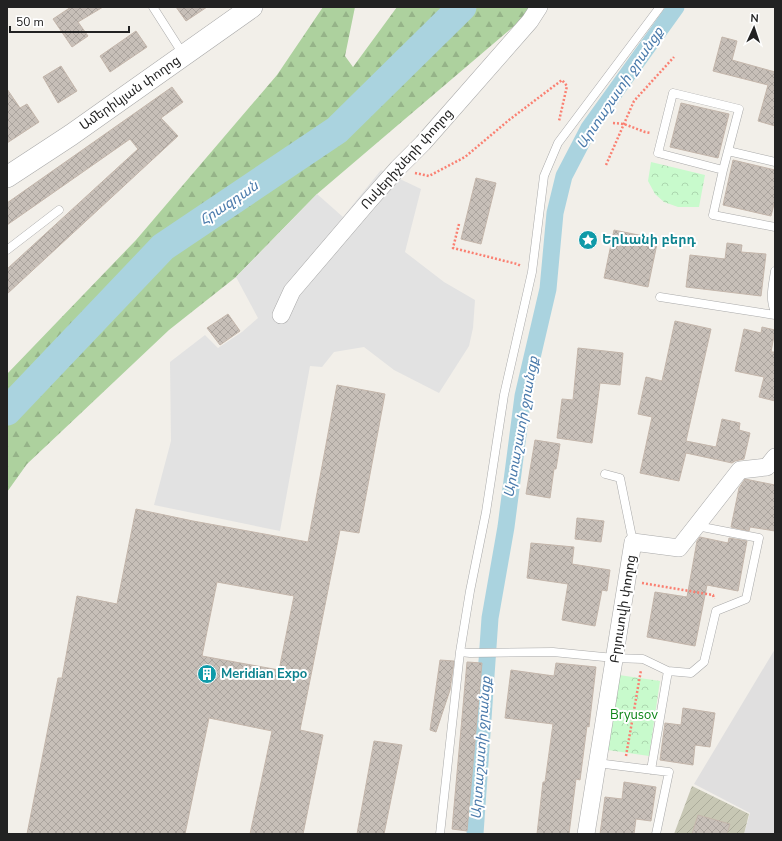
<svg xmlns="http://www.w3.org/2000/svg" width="782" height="841" font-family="'Nunito Sans','Noto Sans Armenian',sans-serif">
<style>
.residential{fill:#e0dfdf}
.construction{fill:url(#construction-furrows)}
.forest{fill:url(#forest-firs)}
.park{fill:url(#park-crowns)}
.parking{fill:#e2e2e2}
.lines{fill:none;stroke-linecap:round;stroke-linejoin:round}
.canal{stroke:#aad3df;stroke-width:17}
.river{stroke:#aad3df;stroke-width:29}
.building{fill:url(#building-cross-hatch);stroke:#c4b6ab;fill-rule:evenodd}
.service-casing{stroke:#a9a9a9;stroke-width:9}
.minor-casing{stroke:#a9a9a9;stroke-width:18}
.tertiary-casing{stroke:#a9a9a9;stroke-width:22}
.path{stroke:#fa8072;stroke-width:2.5;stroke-dasharray:2 2;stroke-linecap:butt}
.service{stroke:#fff;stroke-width:8}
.minor{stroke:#fff;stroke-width:17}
.tertiary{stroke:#fff;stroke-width:21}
.labels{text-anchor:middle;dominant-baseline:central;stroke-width:4;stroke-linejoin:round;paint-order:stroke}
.street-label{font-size:13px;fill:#222;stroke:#fff}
.culture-label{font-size:13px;font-weight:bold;fill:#0d838f;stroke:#fff;text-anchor:start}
.park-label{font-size:13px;fill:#0c8416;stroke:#fff}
.water-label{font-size:14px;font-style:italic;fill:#4a7aab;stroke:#fff}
</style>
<defs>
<pattern id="construction-furrows" width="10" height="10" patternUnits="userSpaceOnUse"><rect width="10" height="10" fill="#c7c7b4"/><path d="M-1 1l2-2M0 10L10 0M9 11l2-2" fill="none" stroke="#abab9a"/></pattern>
<pattern id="forest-firs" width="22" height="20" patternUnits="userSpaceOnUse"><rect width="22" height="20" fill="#add19e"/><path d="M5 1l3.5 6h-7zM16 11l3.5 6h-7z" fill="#95b388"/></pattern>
<pattern id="park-crowns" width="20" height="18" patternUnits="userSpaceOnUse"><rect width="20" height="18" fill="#c8facc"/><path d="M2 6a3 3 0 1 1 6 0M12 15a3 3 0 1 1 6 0" fill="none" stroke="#acd6af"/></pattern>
<pattern id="building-cross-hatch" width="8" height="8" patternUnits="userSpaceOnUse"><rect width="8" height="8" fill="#c7bfb8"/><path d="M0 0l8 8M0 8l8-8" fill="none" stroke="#aba49e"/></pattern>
</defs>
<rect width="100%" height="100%" fill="#f2efe9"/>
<path class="residential" d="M775,649V834H744L750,813L694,784Z"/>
<path class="construction" d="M692,786L749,814L744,834H674Z"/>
<path class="forest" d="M323,7H355L345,56L353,67L397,7H532L527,15L317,194L236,277L169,330L27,464L7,492V374L136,240L277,75Z"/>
<path class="park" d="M651,162L705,175L699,207H678L664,202L655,194L648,181Z
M619,675L660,681L649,756L608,750Z"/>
<path class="parking" d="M381,170L421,189L405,252L444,282L475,300L473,328L469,346L439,393L394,370L364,347L334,352L322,367L310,366L280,531L154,505L171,441L170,362L205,335L218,348L242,332L258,318L236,277L317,194L343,217Z"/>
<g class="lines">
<path class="canal" d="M475,834L490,618L506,527L523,396L548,289L555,213L564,176L589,128L676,7"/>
<path class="river" d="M7,411L163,247L337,130L462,7"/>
</g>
<path class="building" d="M71,7H103L78,22L88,36L72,47L53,19Z
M176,7H207L186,21Z
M136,31L147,47L110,72L100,56Z
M722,37L737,41L732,60L775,72V126L758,121L768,85L713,71Z
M61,66L77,91L58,103L43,77Z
M172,87L183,102L161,118L178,136L7,294V269L138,149L130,139L7,225V203Z
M7,89L20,108L27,104L39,122L7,143Z
M681,103L729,114L718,158L670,147Z
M733,160L775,170V200L771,216L723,205Z
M476,178L496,183L481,244L461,239Z
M614,230L658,239L648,287L604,278Z
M727,243L742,245L741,252L766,254L761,296L686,287L690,255L725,259Z
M228,314L240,331L220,345L207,328Z
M675,321L711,329L686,441L716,447L722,419L740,423L739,430L750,433L744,459L735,461L732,463L686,453L679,481L640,473L652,417L638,414L646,377L662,381Z
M762,327L775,330L771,352H775V401L759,397L764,377L735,371L744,329L761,333Z
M578,348L623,353L620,385L600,383L592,443L557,438L562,399L573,400Z
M337,385L385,394L359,533L340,530L300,730L323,735L303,834H250L272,731L209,718L185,834H27L58,678H62L77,596L117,604L136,509L193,521L308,542ZM217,582L294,596L279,670L202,656Z
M535,440L560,444L556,469H554L550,498L526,494Z
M745,479L775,485V531L750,527L749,531L731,527L739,488Z
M577,518L604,521L601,542L575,539Z
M700,537L728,543L729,538L747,541L738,591L707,585L695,646L647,637L655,592L687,597L697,541Z
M531,543L574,547L572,564L610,570L607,591L602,590L595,626L562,620L568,584L527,578Z
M440,660L454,661L450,690L436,732L430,730Z
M467,662L482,663L467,831L452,829Z
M556,663L596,667L589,727L587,726L580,780L576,779L569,834H537L543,782H545L553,724L505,718L511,670L554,676Z
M683,708L715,713L710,747L695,745L693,765L660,760L665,723L681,725Z
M374,741L402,745L384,834H357Z
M624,782L656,787L651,821L636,819L634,834H600L605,797L622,799Z
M698,815L730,824L727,834H692Z"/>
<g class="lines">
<defs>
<path id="service" d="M153,7L183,54
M728,151L775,162
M723,170L658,153L673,93L739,109L723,170L713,215L775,227
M7,250L59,210
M775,271C773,285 769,298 775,312
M660,297L775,315
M605,474L620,478L633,542
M460,652L470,653L553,652L614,658L643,659L668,671L691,673L704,662L716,611L746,599L759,538L697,526
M597,763L669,772L656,834
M651,770L668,671
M440,834L460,652L470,591L486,512L504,395L532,272L544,176L558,143L660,7"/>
<path id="minor" d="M281,315L292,291L368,202L398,168L423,143L530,21L539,7
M586,834L633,542L679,548L740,470L767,467L775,457"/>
<path id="tertiary" d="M7,177L71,135L252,7"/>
</defs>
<use href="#service" class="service-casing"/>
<use href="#minor" class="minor-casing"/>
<use href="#tertiary" class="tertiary-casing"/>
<path class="path" d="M613,123L624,124L645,132L651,133
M606,165L634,101L674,57
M415,173L429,176L465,157L509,120L562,80L567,86L559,121
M459,224L453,248L517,264L521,266
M642,583L713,595L714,599
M626,756L641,670"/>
<use href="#service" class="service"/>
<use href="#minor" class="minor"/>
<use href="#tertiary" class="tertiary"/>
</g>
<defs>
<symbol id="sight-disc" viewBox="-11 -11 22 22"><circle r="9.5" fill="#0f9aa8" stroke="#fff"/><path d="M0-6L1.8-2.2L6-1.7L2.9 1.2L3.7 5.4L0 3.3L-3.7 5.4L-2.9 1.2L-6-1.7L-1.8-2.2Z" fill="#fff"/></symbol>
<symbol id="building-disc" viewBox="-11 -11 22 22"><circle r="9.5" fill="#0f9aa8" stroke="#fff"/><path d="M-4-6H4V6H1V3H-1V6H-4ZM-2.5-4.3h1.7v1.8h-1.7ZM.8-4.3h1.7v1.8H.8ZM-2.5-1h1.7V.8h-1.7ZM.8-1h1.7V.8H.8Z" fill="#fff"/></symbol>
</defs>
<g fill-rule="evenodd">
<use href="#sight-disc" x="577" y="229" width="22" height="22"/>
<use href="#building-disc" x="196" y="663" width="22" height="22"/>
</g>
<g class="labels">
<g class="street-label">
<text transform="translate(130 93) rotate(-35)">Ամերիկյան փողոց</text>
<text transform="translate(407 159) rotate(-48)">Ոսկերիչների փողոց</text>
<text transform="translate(623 609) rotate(-81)">Բրյուսովի փողոց</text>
</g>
<g class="culture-label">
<text x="602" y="240">Երևանի բերդ</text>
<text x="221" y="674">Meridian Expo</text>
</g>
<g class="park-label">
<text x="634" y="715">Bryusov</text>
</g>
<g class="water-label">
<text transform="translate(620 88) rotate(-56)">Արտաշատի ջրանցք</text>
<text transform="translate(229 203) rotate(-34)">Հրազդան</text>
<text transform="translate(521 427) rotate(-80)">Արտաշատի ջրանցք</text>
<text transform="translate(481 748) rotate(-86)">Արտաշատի ջրանցք</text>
</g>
</g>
<rect width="782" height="841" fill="none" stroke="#222222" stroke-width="16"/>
<g transform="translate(754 28) rotate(3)" stroke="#ffffff" stroke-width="3" paint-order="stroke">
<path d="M0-3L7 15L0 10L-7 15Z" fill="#222222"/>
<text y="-6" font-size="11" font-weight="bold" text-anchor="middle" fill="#222222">N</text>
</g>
<path d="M10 26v6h119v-6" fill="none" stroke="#222222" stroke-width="2"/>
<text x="16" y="26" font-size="12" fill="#222222" stroke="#ffffff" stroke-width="3" paint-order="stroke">50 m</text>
</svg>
